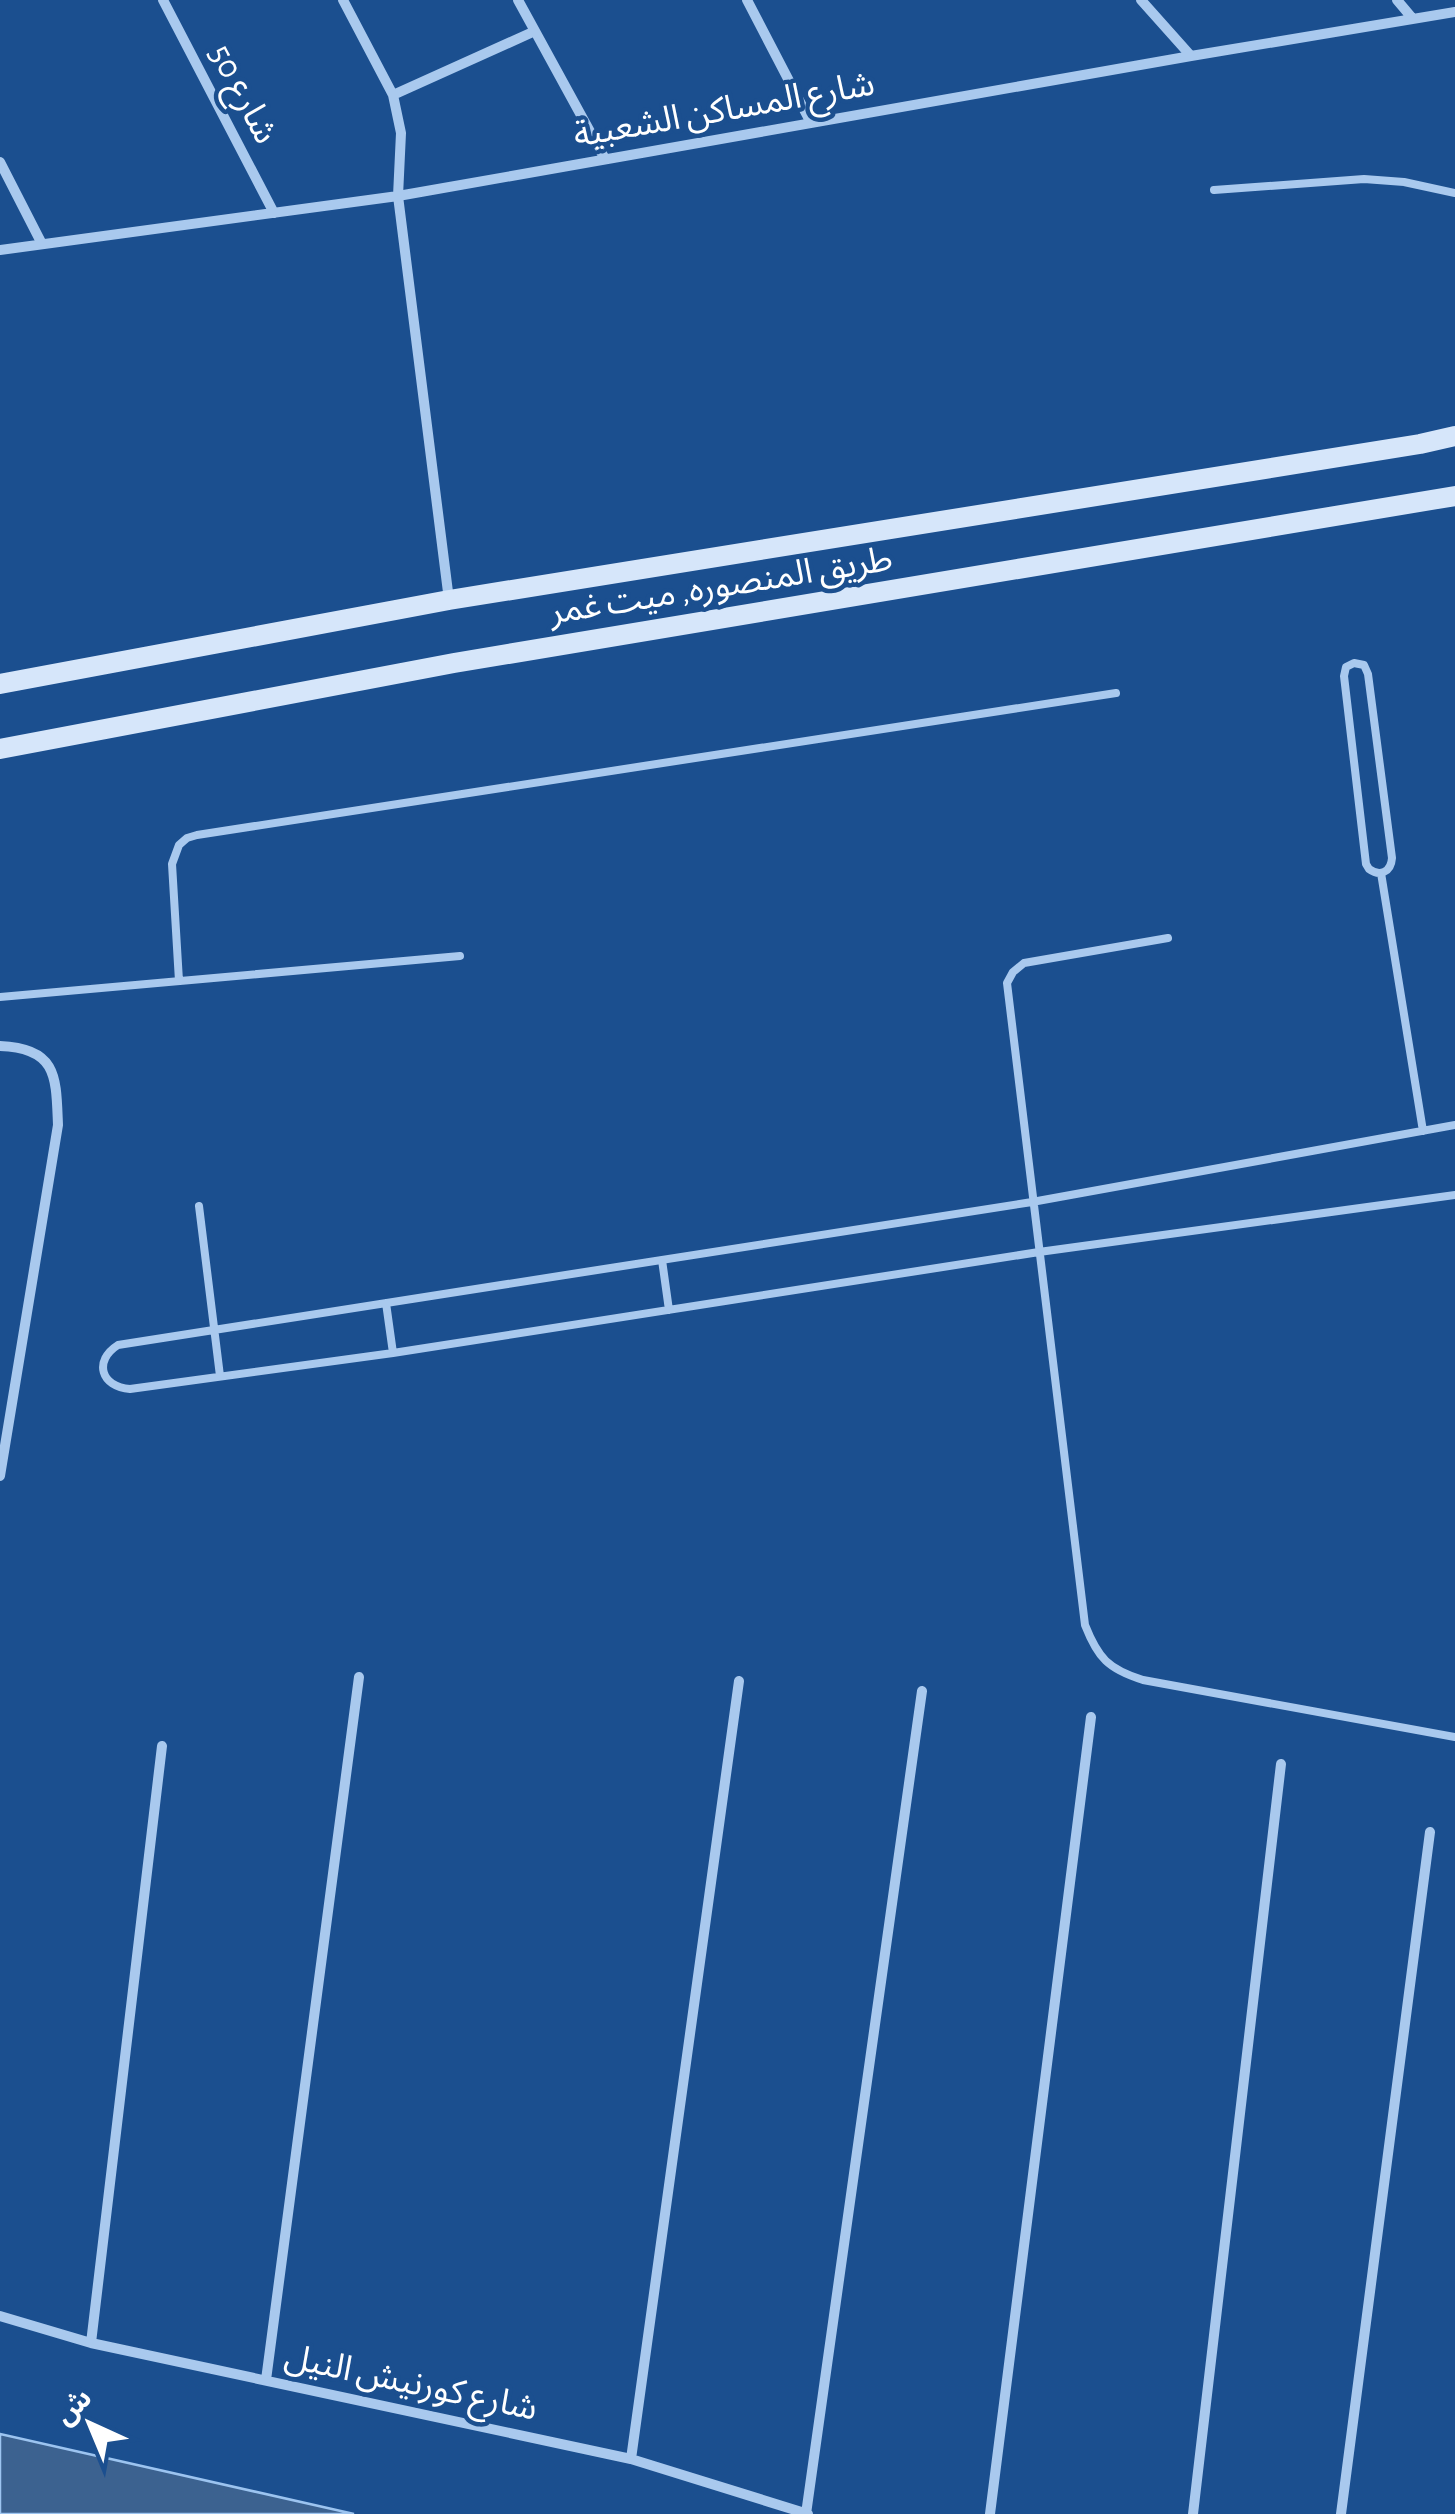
<svg xmlns="http://www.w3.org/2000/svg" width="1455" height="2514" font-family="'Alegreya Sans','Noto Sans Arabic',sans-serif">
<style>
.water{fill:#3c6290;stroke:#9cc4f0;stroke-width:2.5}
.lines{fill:none;stroke-linecap:round;stroke-linejoin:round}
.service{stroke:#a9c9ee;stroke-width:8}
.minor{stroke:#a9c9ee;stroke-width:10}
.secondary{stroke:#d6e6fa;stroke-width:20}
.labels{text-anchor:middle;dominant-baseline:central;stroke-width:9;stroke-linejoin:round;paint-order:stroke}
.street-label{font-size:35px;fill:#fff;stroke:#1b4f8f}
</style>
<rect width="100%" height="100%" fill="#1b4f8f"/>
<path class="water" d="M0,2434L354,2514H0Z"/>
<g class="lines">
<path class="service" d="M1214,190L1364,179L1404,182L1455,193
M1354,663L1364,665L1368,674L1392,858C1391,872 1380,877 1369,869L1366,864L1344,676L1346,667Z
M1381,873L1423,1131
M1168,938L1024,963L1013,972L1007,983L1085,1625C1098,1658 1108,1669 1143,1680L1455,1737
M179,981L172,864L179,845L187,838L197,835L1116,693
M0,997L460,956
M1455,1125L1032,1202L118,1345C93,1361 101,1387 130,1389L393,1353L1039,1252L1455,1195
M199,1206L220,1376
M662,1260L669,1310
M386,1303L393,1353"/>
<path class="minor" d="M163,0L274,213
M343,0L393,95L401,133L398,196L449,600
M518,0L605,159
M747,0L811,123
M1141,0L1191,56
M1397,0L1413,19
M393,95L535,31
M0,162L42,244
M0,250L398,196L1191,56L1455,12
M0,1046C58,1048 56,1078 58,1125L0,1476
M0,2316L91,2343L631,2459L808,2514
M91,2343L162,1746
M266,2380L359,1677
M631,2459L739,1681
M806,2514L922,1691
M990,2514L1091,1717
M1193,2514L1281,1764
M1341,2514L1430,1832"/>
<path class="secondary" d="M0,684L449,600L1420,444L1455,436
M0,749L454,663L1455,496"/>
</g>
<g class="labels">
<g class="street-label">
<text transform="translate(243 94) rotate(62)">شارع 50</text>
<text transform="translate(724 110) rotate(-10)">شارع المساكن الشعبية</text>
<text transform="translate(721 586) rotate(-9)">طريق المنصوره, ميت غمر</text>
<text transform="translate(411 2383) rotate(12)">شارع كورنيش النيل</text>
</g>
</g>
<g transform="translate(90 2424) rotate(316)" stroke="#1b4f8f" stroke-width="8" paint-order="stroke">
<path d="M0-8L18 38L0 25L-18 38Z" fill="#ffffff"/>
<text y="-15" font-size="28" font-weight="bold" text-anchor="middle" fill="#ffffff">ش</text>
</g>
</svg>
